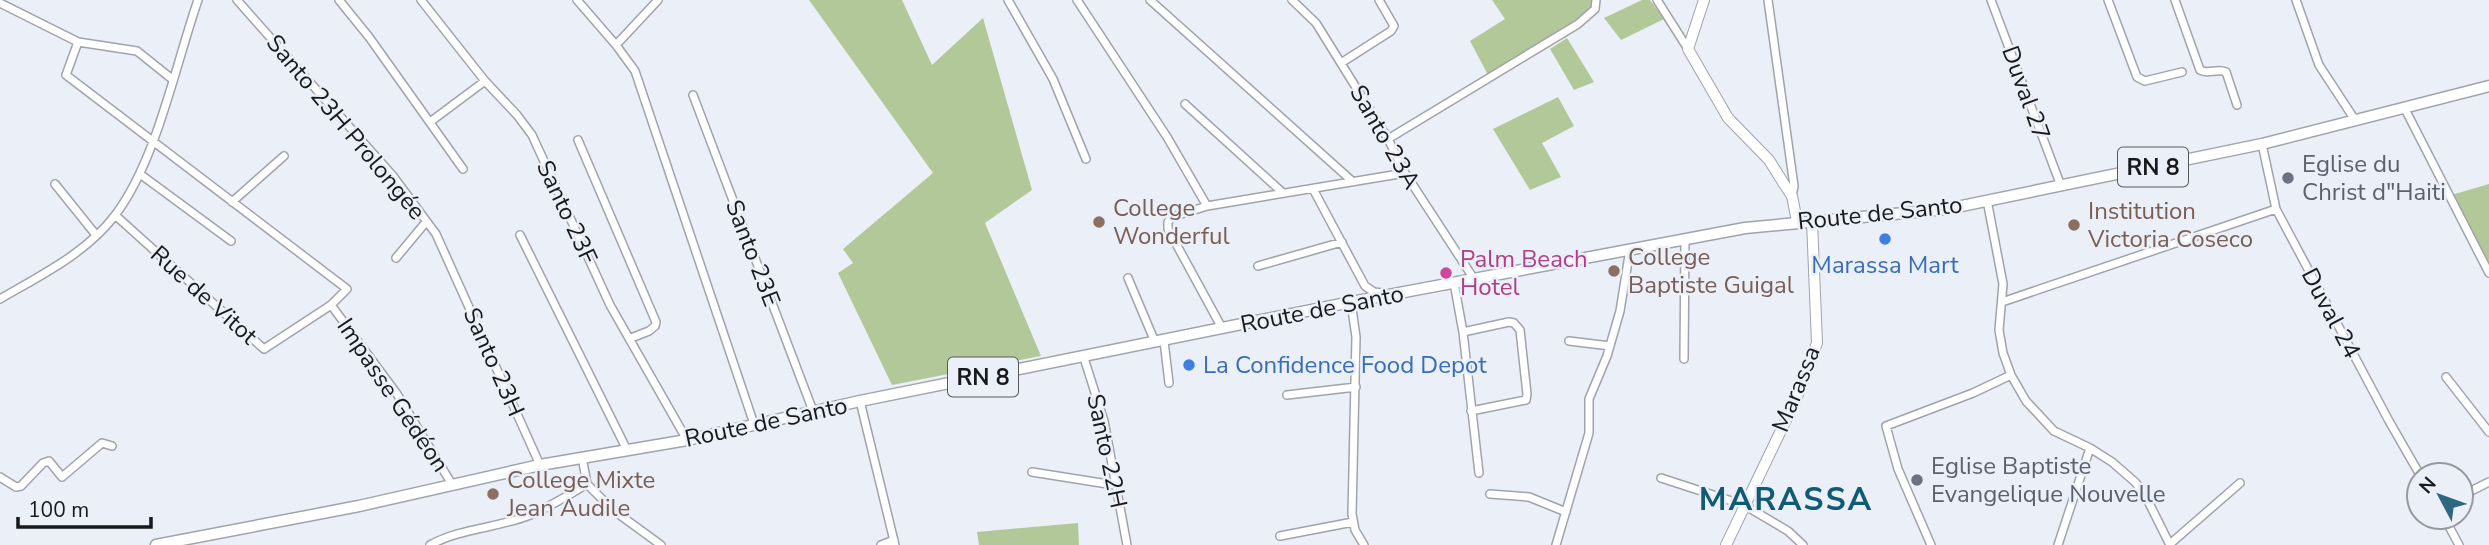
<svg xmlns="http://www.w3.org/2000/svg" width="2489" height="545" font-family="'Nunito Sans',sans-serif">
<style>
.green{fill:#b2c899}
.lines{fill:none;stroke-linecap:round;stroke-linejoin:round}
.street-casing{stroke:#9fa3ab;stroke-width:10}
.secondary-casing{stroke:#9fa3ab;stroke-width:12}
.primary-casing{stroke:#9fa3ab;stroke-width:13}
.street{stroke:#fff;stroke-width:7}
.secondary{stroke:#fff;stroke-width:10}
.primary{stroke:#fff;stroke-width:10}
.worship-dot{fill:#6b7280;stroke:#ebeff7;stroke-width:2.5}
.education-dot{fill:#8d6e63;stroke:#ebeff7;stroke-width:2.5}
.shop-dot{fill:#3f7fe0;stroke:#ebeff7;stroke-width:2.5}
.hotel-dot{fill:#d1479c;stroke:#ebeff7;stroke-width:2.5}
.labels{text-anchor:middle;dominant-baseline:central;stroke-width:5;stroke-linejoin:round;paint-order:stroke}
.shield{fill:#ebeff7;stroke:#57595e;stroke-width:2}
.shield-label{font-size:23px;font-weight:bold;fill:#18191c}
.street-label{font-size:24px;fill:#18191c;stroke:#ebeff7}
.worship-label{font-size:24px;fill:#5b616d;stroke:#ebeff7;text-anchor:start}
.education-label{font-size:24px;fill:#785e54;stroke:#ebeff7;text-anchor:start}
.hotel-label{font-size:24px;fill:#b23c85;stroke:#ebeff7;text-anchor:start}
.shop-label{font-size:24px;fill:#366cbe;stroke:#ebeff7}
.district-label{font-size:32px;font-weight:bold;letter-spacing:2px;fill:#105a75;stroke:#ebeff7}
</style>
<rect width="100%" height="100%" fill="#ebeff7"/>
<path class="green" d="M809,0H902L932,65L983,18L1032,190L985,223L1041,356L892,385L838,273L853,263L843,249L933,173Z
M1492,0H1591L1597,10L1488,75L1470,41L1505,19Z
M1642,0H1650L1664,19L1621,40L1604,18Z
M1567,38L1594,82L1574,90L1550,49Z
M1558,97L1574,126L1542,143L1561,177L1530,190L1493,129Z
M2489,184V269L2448,196Z
M1078,523L1079,545H979L977,532Z"/>
<g class="lines">
<defs>
<path id="street" d="M237,0L393,176L436,234L540,465
M339,0L369,37L463,169
M421,0L485,81L517,115L532,135L610,305L687,440
M577,0L616,45L635,71L754,424
M1008,0L1053,79L1086,159
M1077,0L1167,137L1207,206
M1150,0L1352,181
M1292,0L1316,23L1388,139L1405,173L1474,279
M1657,0L1688,49
M1768,0L1794,186L1792,196
M1991,0L2061,186
M2108,0L2137,77L2145,81L2182,72
M2175,0L2200,70C2208,75 2217,68 2226,72L2237,105
M2296,0L2319,65L2355,120
M0,3L78,42L137,51L172,79
M78,42L66,75L347,289L331,305L264,349L115,215
M616,45L658,0
M1341,63L1391,31L1394,26L1379,0
M693,95L813,411
M1185,104L1283,193
M2405,109L2489,273
M430,122L485,81
M1388,139L1578,24L1595,9L1596,0
M578,140L656,322L655,326L649,331L631,338
M2262,144L2276,209L2389,421L2420,475
M140,174L231,241
M55,184L96,235
M1313,189L1365,286L1374,292L1382,293
M1987,200L2003,284L1999,330L2003,353L2011,375L2026,401L2054,431L2090,448L2112,462L2135,482L2144,493L2170,545
M232,202L284,156
M520,235L627,450
M396,258L426,222
M1258,266L1342,242
M1128,278L1155,342
M1454,283L1463,332L1479,473
M0,299C41,275 87,253 116,214C157,159 175,66 198,0
M1351,302L1356,337L1352,514L1355,530L1364,545
M2002,302L2276,209
M331,305L397,394L453,486
M1222,328L1168,229V222L1172,217L1207,206L1405,173
M1463,332L1509,322L1514,323L1520,330L1527,394L1526,400L1471,411
M1164,341L1169,383
M1569,341L1610,346
M1084,358L1104,421L1127,545
M1684,359L1685,239
M2446,377L2489,432
M1287,395L1356,387
M860,401L895,545
M582,457L587,484L613,510L661,545
M1032,472L1114,485
M0,477L16,487L21,486L43,463L49,461L62,477L102,443L112,446
M1661,478L1744,505L1788,531L1803,545
M1490,494L1529,497L1566,512
M2461,496L2489,482
M2444,517L2459,545
M1280,536L1353,522
M2170,544L2240,483
M430,545C461,528 498,528 530,515C550,507 569,495 587,484
M881,545L894,540
M1556,545L1589,433V399L1607,356L1620,311L1630,249
M1931,545L1898,469L1886,426L1973,393L2011,375
M2058,545L2090,448"/>
<path id="secondary" d="M1704,0L1688,49L1728,118L1769,160L1784,184L1792,196L1797,221
M1726,545L1797,397L1817,343L1812,221"/>
<path id="primary" d="M156,545L359,506L540,465L687,440L860,401L1351,302L1745,228L1947,209L2262,144L2489,86"/>
</defs>
<use href="#street" class="street-casing"/>
<use href="#secondary" class="secondary-casing"/>
<use href="#primary" class="primary-casing"/>
<use href="#street" class="street"/>
<use href="#secondary" class="secondary"/>
<use href="#primary" class="primary"/>
</g>
<g class="worship-dot">
<circle cx="2288" cy="178" r="7"/>
<circle cx="1917" cy="480" r="7"/>
</g>
<g class="education-dot">
<circle cx="1099" cy="222" r="7"/>
<circle cx="2074" cy="225" r="7"/>
<circle cx="1614" cy="271" r="7"/>
<circle cx="493" cy="494" r="7"/>
</g>
<g class="shop-dot">
<circle cx="1885" cy="239" r="7"/>
<circle cx="1189" cy="365" r="7"/>
</g>
<circle class="hotel-dot" cx="1446" cy="273" r="7"/>
<g class="labels">
<g class="shield">
<rect x="2118" y="147.5" width="70" height="39" rx="5"/>
<rect x="948" y="357.5" width="70" height="39" rx="5"/>
</g>
<g class="shield-label">
<text x="2153" y="167">RN 8</text>
<text x="983" y="377">RN 8</text>
</g>
<g class="street-label">
<text transform="translate(2026 93) rotate(70)">Duval 27</text>
<text transform="translate(346 127) rotate(50)">Santo 23H Prolongée</text>
<text transform="translate(1385 137) rotate(60)">Santo 23A</text>
<text transform="translate(567 212) rotate(65)">Santo 23F</text>
<text transform="translate(1880 213) rotate(-6)">Route de Santo</text>
<text transform="translate(753 253) rotate(69)">Santo 23E</text>
<text transform="translate(204 295) rotate(42)">Rue de Vitot</text>
<text transform="translate(1322 309) rotate(-11)">Route de Santo</text>
<text transform="translate(2331 313) rotate(62)">Duval 24</text>
<text transform="translate(494 362) rotate(66)">Santo 23H</text>
<text transform="translate(1796 389) rotate(-68)">Marassa</text>
<text transform="translate(393 395) rotate(56)">Impasse Gédéon</text>
<text transform="translate(766 422) rotate(-12)">Route de Santo</text>
<text transform="translate(1107 451) rotate(78)">Santo 22H</text>
</g>
<g class="worship-label">
<text x="2302" y="164">Eglise du<tspan x="2302" dy="28">Christ d"Haiti</tspan></text>
<text x="1931" y="466">Eglise Baptiste<tspan x="1931" dy="28">Evangelique Nouvelle</tspan></text>
</g>
<g class="education-label">
<text x="1113" y="208">College<tspan x="1113" dy="28">Wonderful</tspan></text>
<text x="2088" y="211">Institution<tspan x="2088" dy="28">Victoria Coseco</tspan></text>
<text x="1628" y="257">College<tspan x="1628" dy="28">Baptiste Guigal</tspan></text>
<text x="507" y="480">College Mixte<tspan x="507" dy="28">Jean Audile</tspan></text>
</g>
<g class="hotel-label">
<text x="1460" y="259">Palm Beach<tspan x="1460" dy="28">Hotel</tspan></text>
</g>
<g class="shop-label">
<text x="1885" y="265">Marassa Mart</text>
<text x="1203" y="365" text-anchor="start">La Confidence Food Depot</text>
</g>
<g class="district-label">
<text x="1786" y="499">MARASSA</text>
</g>
</g>
<g transform="translate(2440 496) rotate(311)"><circle r="33" fill="#ebeff7" stroke="#97999f" stroke-width="2"/>
<path d="M0-5L12 26L0 18L-12 26Z" fill="#2d6780"/>
<text y="-10" font-size="19" font-weight="bold" text-anchor="middle" fill="#18191c">N</text>
</g>
<path d="M18 517v10h133v-10" fill="none" stroke="#18191c" stroke-width="3.5"/>
<text x="28" y="517" font-size="21" fill="#18191c" stroke="#ebeff7" stroke-width="5" paint-order="stroke">100 m</text>
</svg>
